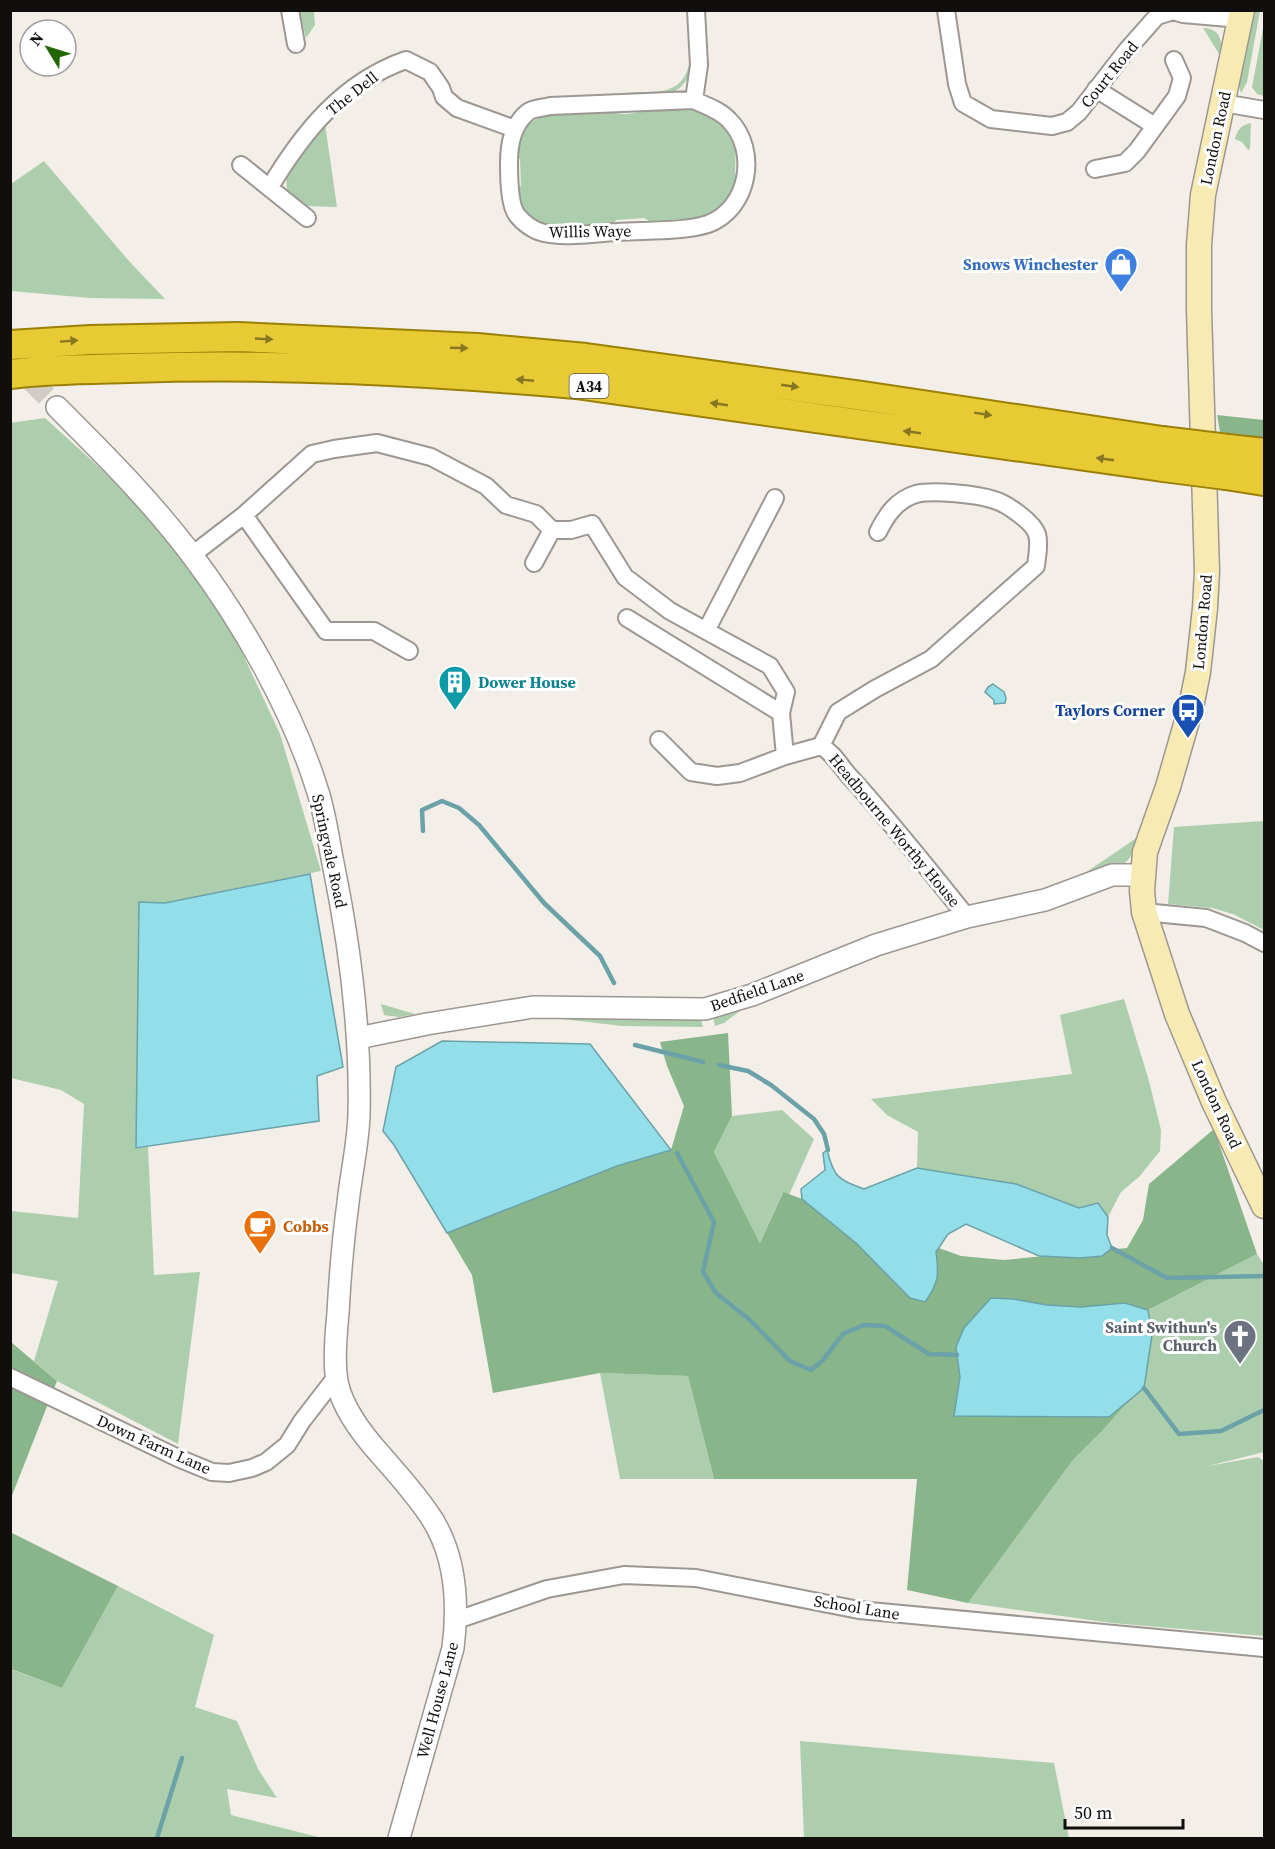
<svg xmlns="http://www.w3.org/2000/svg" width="1275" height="1849" font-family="'Source Serif 4',serif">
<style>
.green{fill:#accead}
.forest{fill:#89b58b}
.water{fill:#92dfea;stroke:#6ba1a8;stroke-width:1.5}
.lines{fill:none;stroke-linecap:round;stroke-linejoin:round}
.stream{stroke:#6ba1a8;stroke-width:4.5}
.tertiary-tunnel{stroke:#d1cdc6;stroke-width:21;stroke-dasharray:21 10;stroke-linecap:butt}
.minor-casing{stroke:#9c9792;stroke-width:20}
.tertiary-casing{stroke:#9c9792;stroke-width:24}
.secondary-casing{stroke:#9c9792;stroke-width:27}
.trunk-casing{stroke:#9a8006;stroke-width:32}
.minor{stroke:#fff;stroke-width:16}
.tertiary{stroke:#fff;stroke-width:21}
.secondary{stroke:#f7ebb3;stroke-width:24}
.trunk{stroke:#e8ca34;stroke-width:28}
.trunk-bridge-casing{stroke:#9a8006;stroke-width:32;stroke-linecap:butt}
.trunk-bridge{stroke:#e8ca34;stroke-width:28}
.oneway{fill:#877622}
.labels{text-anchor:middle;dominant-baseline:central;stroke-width:6;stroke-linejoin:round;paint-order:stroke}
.shield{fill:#fff;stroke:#585756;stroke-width:1.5}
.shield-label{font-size:15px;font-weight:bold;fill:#110f0d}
.street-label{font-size:16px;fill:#110f0d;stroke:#fff}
.shop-label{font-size:16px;font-weight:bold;fill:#366cbe;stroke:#fff;text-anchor:end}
.culture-label{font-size:16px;font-weight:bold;fill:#0d838f;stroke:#fff;text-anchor:start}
.transit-label{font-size:16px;font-weight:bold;fill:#164399;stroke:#fff;text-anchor:end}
.food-label{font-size:16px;font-weight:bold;fill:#c56008;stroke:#fff;text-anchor:start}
.worship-label{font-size:16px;font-weight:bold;fill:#5b616d;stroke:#fff;text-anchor:end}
</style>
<rect width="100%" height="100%" fill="#f3eee7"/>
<path class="green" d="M299,11H314L315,25L306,38Z
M1253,11H1260L1247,82L1241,93L1236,76Z
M1264,23V96L1257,94L1252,87Z
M1203,28C1219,28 1224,40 1219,54Z
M689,65L691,66C688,88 670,98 649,96C641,95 634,92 625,92C653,91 680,98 689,65Z
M693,107L713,115L736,140L735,173L737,181L723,206L712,213L695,218L651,222L644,218L616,220L613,225C590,225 537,235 523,212C520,207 519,200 517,194L521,185L520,159L515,155C522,123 532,116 564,113C578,112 593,111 607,110C618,116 637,115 647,108Z
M1251,123L1250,149L1248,150L1242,142L1235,139C1237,130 1241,125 1251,123Z
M325,124L337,207L305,206L287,192L286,175Z
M44,161L128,260L165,299L90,298L11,291V184Z
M45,418L131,496L183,552L227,620L280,734L321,871L164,903H139L136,1148L148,1147L154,1275L200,1272L178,1444L57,1381L34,1361L58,1281L11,1273V1211L78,1218L84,1104L61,1090L11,1078L10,423Z
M1264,821V930L1233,914L1212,908L1168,904L1174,827Z
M1138,837C1135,844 1133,855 1128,860C1119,870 1097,874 1085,873Z
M1124,999L1149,1081L1161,1130L1160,1151L1139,1177L1121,1192L1108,1217L1098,1203L1079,1208L1016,1184L917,1168L918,1132L887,1115L871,1099L1072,1074L1060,1015Z
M381,1004L415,1014L399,1017L384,1015Z
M744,1008L724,1023L715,1026L713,1016Z
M560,1015L700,1016L703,1027L622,1026L563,1019Z
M782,1110L814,1139L789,1195L782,1193L760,1243L714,1152L732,1116Z
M1257,1254L1264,1265V1452L1208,1466L1258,1457L1264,1461V1636L1112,1623L968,1603L1073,1460L1100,1433L1152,1335L1148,1310Z
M600,1373L688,1376L714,1479H620Z
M118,1586L214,1635L195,1707L237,1721L258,1769L277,1798L227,1789L231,1815L322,1838H11L10,1669L62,1688Z
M800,1741L1054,1763L1069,1838H804Z"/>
<path class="forest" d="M1217,415L1264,420V438L1220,432Z
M728,1033L732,1116L714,1152L760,1243L783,1192L961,1256L1004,1260L1127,1248L1143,1220L1149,1184L1214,1129L1257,1254L1148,1310L1152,1335L1145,1382L1100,1433L1073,1460L968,1603L907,1590L917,1479H714L688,1376L600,1373L493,1393L472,1275L447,1233L617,1166L671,1150L684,1106L667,1066L660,1042Z
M11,1342L57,1381L11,1498Z
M10,1532L118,1586L62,1688L11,1669Z"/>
<path class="water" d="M993,684L1004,692L1006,698L1005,703L994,704V700L985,692L988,687Z
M310,874L343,1067L317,1076L319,1121L136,1148L139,902L165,903Z
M442,1041L590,1044L671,1150L617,1166L447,1233L394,1145L383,1131L396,1067Z
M827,1150C834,1177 837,1179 864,1189L917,1168L1016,1184L1079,1208L1098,1203L1108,1217L1107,1235L1112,1248L1102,1256L1080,1258L1039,1256L966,1224L948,1234L936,1252C939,1275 939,1283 925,1302L910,1298L856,1243L802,1199L801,1189L825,1170L823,1153Z
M991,1298L1013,1299L1047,1305L1081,1307L1125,1303L1148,1310L1152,1335L1144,1388L1109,1417L954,1416L960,1377L956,1347L964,1328Z"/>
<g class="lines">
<path class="stream" d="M423,831L422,810L442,801L459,808L479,825L544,903L600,956L614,983
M635,1045L703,1062
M719,1065L748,1071L771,1085L814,1119L824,1134L828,1150
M677,1153L714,1222L703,1272L716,1293L750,1320L790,1361L811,1370L822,1361L843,1334L864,1325L885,1326L929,1354L957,1355
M1112,1248L1167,1278L1264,1276
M1144,1388L1179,1434L1221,1431L1264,1410
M157,1838L182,1758"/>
<path class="tertiary-tunnel" d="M10,359L57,407"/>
<defs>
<path id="minor" d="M290,10L296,44
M946,10L957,84L963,103L991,119L1052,126L1067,122L1079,112L1127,50L1157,16L1173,11L1183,14L1240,19
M1096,89L1155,126
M694,100C706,106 720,110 729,120C759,150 749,209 708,224C684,232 643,230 617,232C594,233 566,238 544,233C534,231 523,223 517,215C509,205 509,175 509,162C509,144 513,124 528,112C533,108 544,108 550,106Z
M694,100L699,65L696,10
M1223,103L1264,110
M241,165L307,218
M1095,169L1125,163L1137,151L1177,96L1182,78L1174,60
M270,187C303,132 343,82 406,60L430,72L441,88L444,97L457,108L515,129
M244,515L326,631H374L409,651
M552,530H571L592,524L625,577L670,611L770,666L786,692L781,713L785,756
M192,555L244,515L312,454L334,449L377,443L431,457L486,486L506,505L536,514L552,530L534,563
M627,618L781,713
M706,631L775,498
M659,740L691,772L717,776L740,773L785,756L821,746L838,712L875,689L931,659L1036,566C1037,555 1040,545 1037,534C1033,522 1006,503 994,500C977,494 933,490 916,494C896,500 886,516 878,532
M821,746C836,755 840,767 852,779C892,823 929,870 967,917
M1144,912L1206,918L1245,933L1264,943
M10,1377L178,1458L212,1472L229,1473L252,1468L266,1462L287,1445L302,1421L336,1377
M457,1620L547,1589L624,1575L696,1578L859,1610L1264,1648"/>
<path id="tertiary" d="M57,407C104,454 151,501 191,554C242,621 292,709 317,789C325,812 328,838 333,863C350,946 361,1030 359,1115C358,1145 351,1174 348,1203C343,1240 340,1276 338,1313C336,1333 334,1354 336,1374C338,1401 357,1427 373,1446C391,1467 410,1487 426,1510C455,1549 459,1601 453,1648L399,1838
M358,1038L427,1024L533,1007L705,1009L752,995L876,945L967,917L1045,900L1112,875H1142"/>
<path id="secondary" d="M1242,10L1203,195L1199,245V310L1207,571L1205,608L1198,672L1191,707L1168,787L1145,852L1142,891L1144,912L1177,1014L1214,1102L1264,1206"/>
<path id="trunk" d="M10,345L90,340L238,337L477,348L586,358L863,396L1162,441
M10,374C50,369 90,369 129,368C280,363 426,371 576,384L1163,467
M1228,449L1264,453
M1226,475L1264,481"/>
</defs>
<use href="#minor" class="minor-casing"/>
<use href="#tertiary" class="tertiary-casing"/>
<use href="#secondary" class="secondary-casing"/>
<use href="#trunk" class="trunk-casing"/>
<use href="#minor" class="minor"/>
<use href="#tertiary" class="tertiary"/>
<use href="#secondary" class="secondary"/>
<use href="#trunk" class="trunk"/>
<defs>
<path id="trunk-bridge" d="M1162,441L1228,449
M1163,467L1226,475"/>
</defs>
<use href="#trunk-bridge" class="trunk-bridge-casing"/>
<use href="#trunk-bridge" class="trunk-bridge"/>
</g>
<defs><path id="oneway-solid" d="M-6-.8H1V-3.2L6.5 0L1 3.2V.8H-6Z" transform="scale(1.5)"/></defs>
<g class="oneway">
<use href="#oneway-solid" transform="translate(264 339) rotate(3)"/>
<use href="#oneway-solid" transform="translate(69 341) rotate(-4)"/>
<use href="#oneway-solid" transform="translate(459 348) rotate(2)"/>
<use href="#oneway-solid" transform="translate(525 380) rotate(-175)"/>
<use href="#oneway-solid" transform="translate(790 386) rotate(8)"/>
<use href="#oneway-solid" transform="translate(719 404) rotate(-172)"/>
<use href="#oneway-solid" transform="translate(983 414) rotate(9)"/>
<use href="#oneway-solid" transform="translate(912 432) rotate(-172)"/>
<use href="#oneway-solid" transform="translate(1105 459) rotate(-172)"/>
</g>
<defs>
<symbol id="shop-pin" viewBox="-11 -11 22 30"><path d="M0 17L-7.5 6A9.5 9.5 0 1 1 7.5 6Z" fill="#3f7fe0" stroke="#fff"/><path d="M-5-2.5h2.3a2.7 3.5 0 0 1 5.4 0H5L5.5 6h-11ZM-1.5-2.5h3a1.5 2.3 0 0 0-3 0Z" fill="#fff"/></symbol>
<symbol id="building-pin" viewBox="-11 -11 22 30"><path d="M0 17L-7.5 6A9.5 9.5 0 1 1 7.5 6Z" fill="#0f9aa8" stroke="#fff"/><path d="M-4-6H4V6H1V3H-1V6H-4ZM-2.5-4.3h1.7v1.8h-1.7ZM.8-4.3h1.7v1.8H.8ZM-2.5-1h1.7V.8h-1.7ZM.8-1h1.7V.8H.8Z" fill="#fff"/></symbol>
<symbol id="bus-pin" viewBox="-11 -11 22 30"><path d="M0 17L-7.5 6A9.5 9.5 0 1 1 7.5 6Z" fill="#1a4fb4" stroke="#fff"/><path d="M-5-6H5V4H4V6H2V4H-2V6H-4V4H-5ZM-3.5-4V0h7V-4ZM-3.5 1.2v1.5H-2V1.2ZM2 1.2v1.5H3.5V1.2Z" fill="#fff"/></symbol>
<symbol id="cafe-pin" viewBox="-11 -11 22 30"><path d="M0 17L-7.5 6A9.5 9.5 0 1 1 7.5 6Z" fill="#e8710a" stroke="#fff"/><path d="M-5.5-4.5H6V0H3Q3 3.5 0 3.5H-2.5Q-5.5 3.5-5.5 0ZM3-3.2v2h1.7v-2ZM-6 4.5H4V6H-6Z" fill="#fff"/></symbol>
<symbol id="church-pin" viewBox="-11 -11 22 30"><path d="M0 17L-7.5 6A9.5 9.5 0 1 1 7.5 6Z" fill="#6b7280" stroke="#fff"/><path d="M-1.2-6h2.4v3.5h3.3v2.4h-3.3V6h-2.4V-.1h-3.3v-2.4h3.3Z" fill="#fff"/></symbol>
</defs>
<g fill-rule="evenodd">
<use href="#shop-pin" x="1102" y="245" width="38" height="52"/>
<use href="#building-pin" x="436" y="663" width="38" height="52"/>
<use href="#bus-pin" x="1169" y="691" width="38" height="52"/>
<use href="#cafe-pin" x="241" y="1207" width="38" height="52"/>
<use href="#church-pin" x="1221" y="1317" width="38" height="52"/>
</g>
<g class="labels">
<rect class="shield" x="569.5" y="374" width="39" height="24" rx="4.5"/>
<g class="shield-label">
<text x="589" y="386">A34</text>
</g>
<g class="street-label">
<text transform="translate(1109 74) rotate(-51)">Court Road</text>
<text transform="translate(352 93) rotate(-38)">The Dell</text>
<text transform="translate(1215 138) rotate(-78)">London Road</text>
<text transform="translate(590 231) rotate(-1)">Willis Waye</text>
<text transform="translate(1202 622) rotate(-85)">London Road</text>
<text transform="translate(895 830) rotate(50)">Headbourne Worthy House</text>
<text transform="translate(330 851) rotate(78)">Springvale Road</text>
<text transform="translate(757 990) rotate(-19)">Bedfield Lane</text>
<text transform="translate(1217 1104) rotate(65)">London Road</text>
<text transform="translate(154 1444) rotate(24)">Down Farm Lane</text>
<text transform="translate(857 1607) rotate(9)">School Lane</text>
<text transform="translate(437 1700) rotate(-75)">Well House Lane</text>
</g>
<g class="shop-label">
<text x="1098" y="264">Snows Winchester</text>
</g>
<g class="culture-label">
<text x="478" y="682">Dower House</text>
</g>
<g class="transit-label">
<text x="1165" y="710">Taylors Corner</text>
</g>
<g class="food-label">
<text x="283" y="1226">Cobbs</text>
</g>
<g class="worship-label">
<text x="1217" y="1327">Saint Swithun's<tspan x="1217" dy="18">Church</tspan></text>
</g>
</g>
<rect width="1275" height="1849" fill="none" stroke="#110f0d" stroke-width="24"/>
<g transform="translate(48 48) rotate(308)"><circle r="28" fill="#ffffff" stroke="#a09f9e" stroke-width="1.5"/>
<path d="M0-4.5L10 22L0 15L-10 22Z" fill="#226700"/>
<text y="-9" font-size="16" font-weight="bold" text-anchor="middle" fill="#110f0d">N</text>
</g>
<path d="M1065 1819v9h118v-9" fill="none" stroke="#110f0d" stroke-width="3"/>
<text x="1074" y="1819" font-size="18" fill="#110f0d" stroke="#ffffff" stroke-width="4.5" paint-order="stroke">50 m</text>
</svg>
